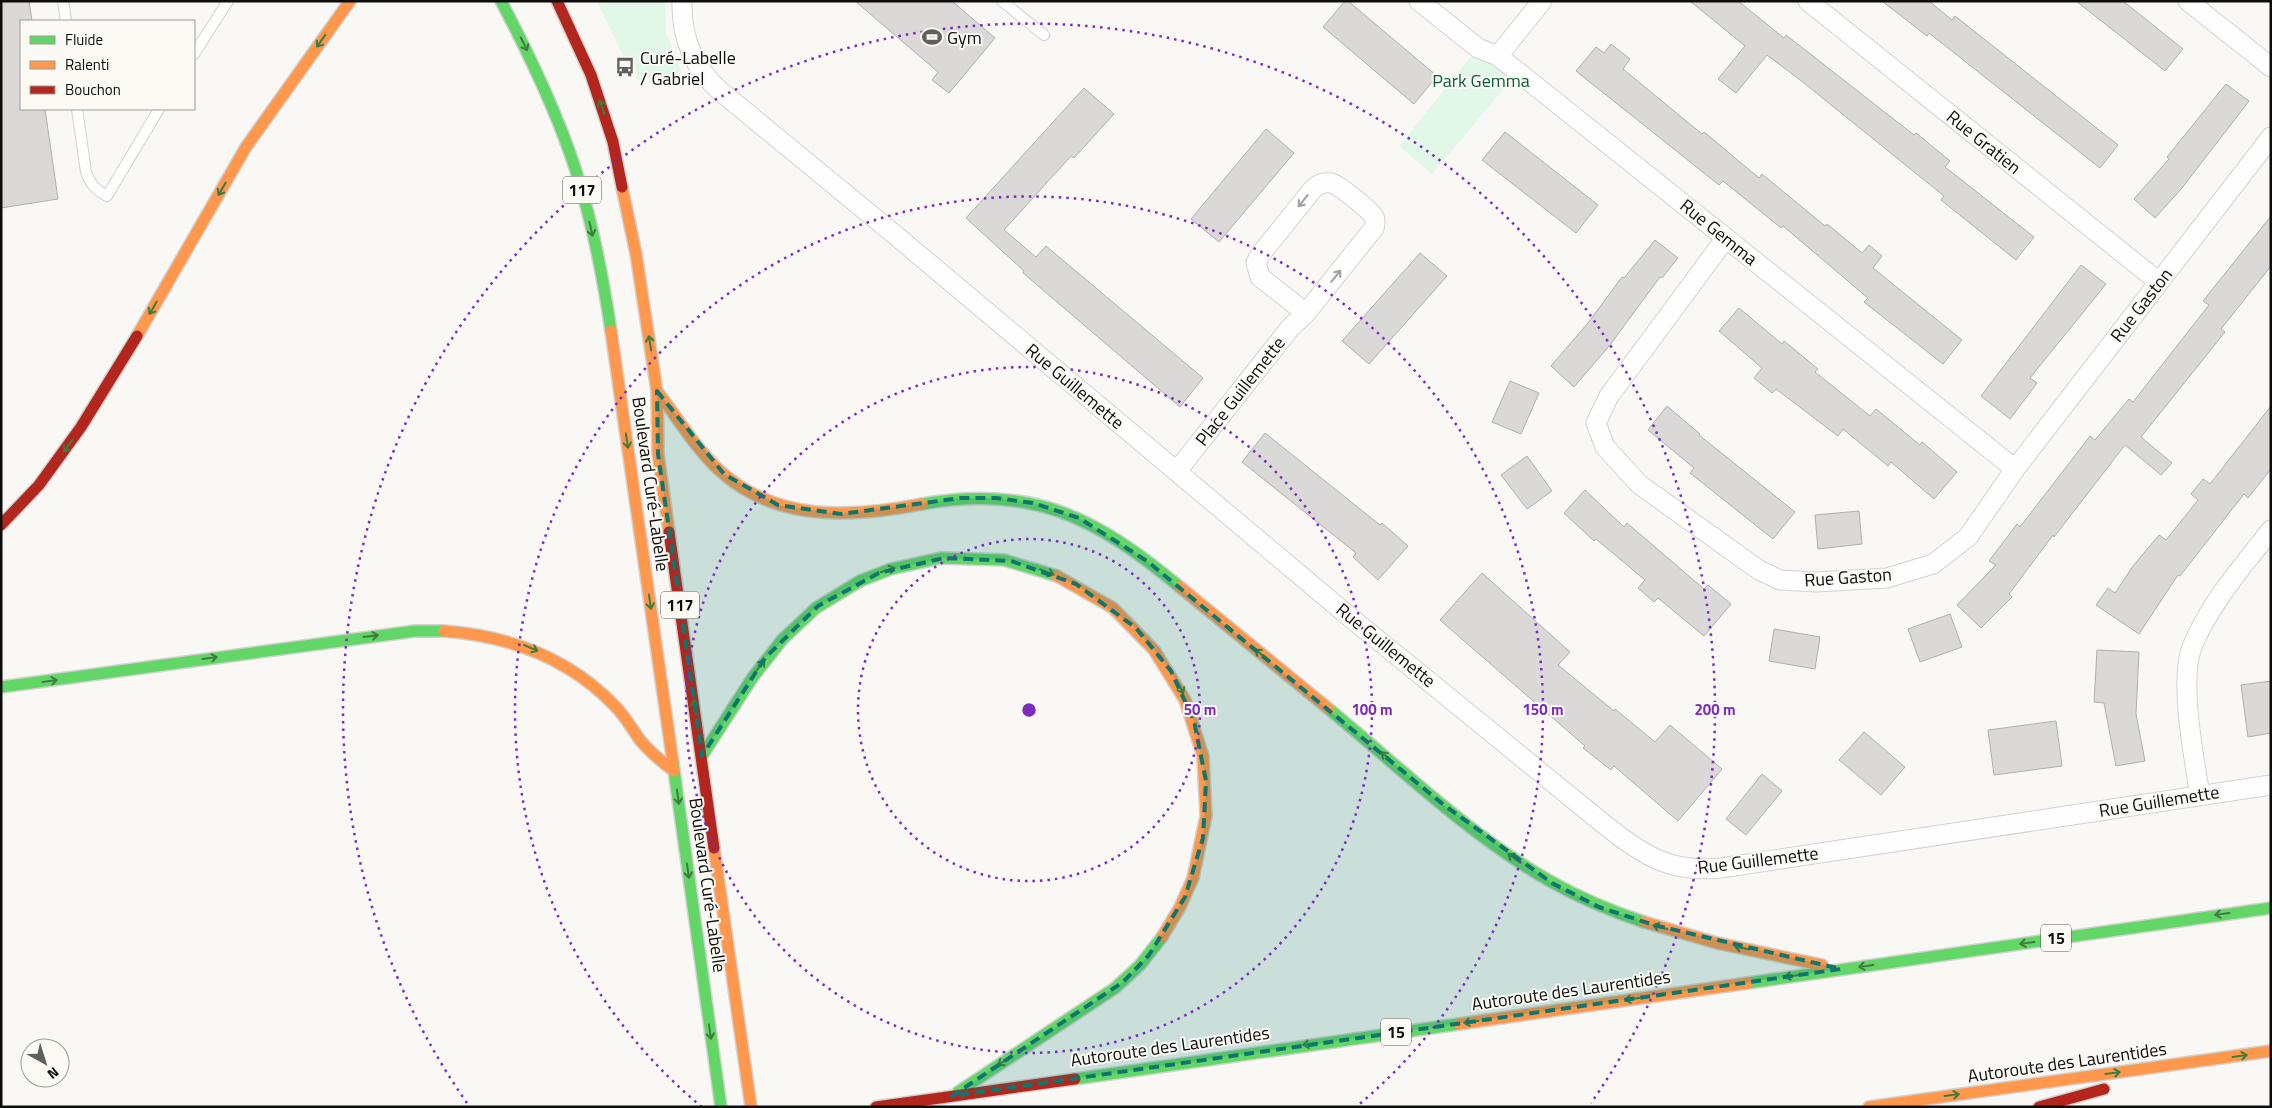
<svg xmlns="http://www.w3.org/2000/svg" width="2272" height="1108" font-family="'Titillium Web',sans-serif">
<style>
.green{fill:#e1f7e8}
.building{fill:#dbd9d7;stroke:#b1afae}
.lines{fill:none;stroke-linecap:round;stroke-linejoin:round}
.lane-casing{stroke:#d3d2d0;stroke-width:12}
.street-casing{stroke:#d3d2d0;stroke-width:21}
.fast-casing{stroke:#d3d2d0;stroke-width:14}
.slow-casing{stroke:#d3d2d0;stroke-width:14}
.jam-casing{stroke:#d3d2d0;stroke-width:14}
.lane{stroke:#fefefe;stroke-width:10}
.street{stroke:#fefefe;stroke-width:19}
.fast{stroke:#63d668;stroke-width:11}
.slow{stroke:#ff974d;stroke-width:11}
.jam{stroke:#b3261e;stroke-width:11}
.oneway{stroke:#3c7c3e}
.oneway2{stroke:#9e9e9d}
.marked{fill:#0f766e;fill-opacity:0.2;stroke:#0f766e;stroke-width:4;stroke-dasharray:10 6;stroke-linejoin:round}
.ring{fill:none;stroke:#7b2cbf;stroke-width:2.5;stroke-dasharray:2.5 5}
.labels{text-anchor:middle;dominant-baseline:central;stroke-width:4;stroke-linejoin:round;paint-order:stroke}
.shield{fill:#fbf9f3;stroke:#545451;stroke-width:1}
.shield-label{font-size:16px;font-weight:bold;fill:#0d0d0b}
.poi-label{font-size:18px;fill:#0d0d0b;stroke:#fbf9f3;text-anchor:start}
.park-label{font-size:18px;fill:#0a5e3b;stroke:#fbf9f3}
.street-label{font-size:18px;fill:#0d0d0b;stroke:#fbf9f3}
.centre{fill:#7b2cbf;stroke:#fbf9f3;stroke-width:2.5}
.ring-label{font-size:15px;text-anchor:middle;font-weight:bold;fill:#7b2cbf;stroke:#fbf9f3;stroke-width:4;stroke-linejoin:round;paint-order:stroke}
</style>
<rect width="100%" height="100%" fill="#f9f8f5"/>
<path class="green" d="M597,1H665L666,33L682,72L637,80L635,66H628Z
M1478,48L1518,72L1432,174L1399,146Z"/>
<path class="building" d="M1,1H29L32,21H21V109H45L58,199L1,208Z
M855,1H952L995,38L949,93L932,80L938,72Z
M1345,1H1348L1437,76L1414,104L1323,27Z
M1690,1H1738L1784,38L1786,35L1914,135L1916,133L1950,161L1945,167L2034,237L2016,260L1941,200L1944,196L1804,83L1767,55L1736,93L1718,79L1745,46Z
M1882,1H1929L1952,20L1955,16L2118,145L2100,168L1929,33L1927,36Z
M2076,1H2123L2183,49L2165,71Z
M1611,44L1630,59L1623,69L1702,134L1704,132L1759,178L1762,174L1825,226L1827,224L1862,253L1869,245L1882,256L1873,268L1962,340L1943,364L1864,302L1868,298L1783,226L1781,228L1723,181L1719,185L1576,71L1596,47L1604,53Z
M2226,84L2249,101L2182,188L2155,218L2134,199L2169,159L2167,157Z
M1084,88L1114,114L1074,158L1071,156L1004,230L1036,257L1046,246L1203,378L1180,407L1023,273L1024,271L966,218Z
M1266,129L1294,153L1219,242L1191,219Z
M1505,132L1598,205L1576,233L1482,160Z
M2271,216V266L2221,329L2225,332L2141,437L2172,463L2161,475L2125,445L2054,537L2053,535L2009,594L2012,597L1981,628L1957,605L1996,565L1989,561L2017,524L2020,527L2090,436L2095,440L2129,399L2133,402L2209,305L2203,301Z
M1655,240L1678,258L1662,278L1660,277L1610,345L1574,387L1551,366L1588,323L1622,277L1624,278Z
M1420,253L1447,276L1369,364L1342,341Z
M2081,265L2106,284L2030,378L2037,383L2010,419L1981,396Z
M1739,308L1782,344L1784,341L1818,369L1815,372L1870,416L1876,409L1920,445L1922,442L1957,472L1934,499L1891,462L1888,466L1843,429L1838,436L1776,389L1772,393L1754,378L1762,368L1719,331Z
M1510,381L1539,393L1521,434L1492,422Z
M1667,406L1700,434L1699,435L1795,512L1773,539L1690,473L1694,468L1648,430Z
M2271,406V469L2248,498L2244,494L2180,576L2178,575L2139,634L2096,605L2108,588L2115,593L2133,566L2159,535L2166,540L2198,500L2191,494L2203,479L2210,484Z
M1265,433L1380,525L1382,523L1408,546L1378,580L1353,557L1356,553L1242,462Z
M1527,456L1552,491L1527,509L1501,475Z
M1585,490L1624,527L1627,523L1704,589L1708,585L1731,604L1704,636L1658,598L1654,602L1638,588L1645,580L1596,539L1594,541L1564,513Z
M1859,511L1862,544L1818,549L1815,515Z
M1482,573L1570,652L1558,665L1614,711L1615,709L1655,742L1670,725L1722,769L1678,821L1614,766L1611,770L1583,748L1585,746L1440,620Z
M1950,614L1962,647L1920,662L1908,629Z
M1774,629L1820,637L1815,669L1769,661Z
M2097,650L2139,652L2136,714L2145,761L2116,766L2104,703L2094,702Z
M2271,681V733L2248,737L2241,685Z
M2056,721L2062,766L1994,775L1988,730Z
M1864,732L1905,767L1881,795L1839,760Z
M1762,774L1782,791L1746,835L1726,819Z"/>
<g class="lines">
<defs>
<path id="lane" d="M63,1L66,21
M1002,1L1044,35
M194,54L228,1
M77,109L86,172C90,184 96,190 107,196L159,109"/>
<path id="street" d="M682,1C681,37 693,67 720,91L894,234L1351,618L1605,825C1644,856 1670,873 1721,868L2271,785
M1419,1L1478,48L1498,56L2015,469
M1808,1L2159,282
M2188,1L2271,67
M1498,56L1542,1
M1726,238L1609,396L1596,423L1605,447L1640,485L1759,570L1780,580L1816,582L1887,578L1933,564L1968,537L2015,469L2271,137
M1177,471L1290,328L1306,313L1374,228C1375,224 1376,221 1374,217C1370,210 1339,185 1331,183C1323,182 1318,184 1313,189L1260,255L1256,263L1260,277L1306,313
M2200,795C2194,759 2179,680 2192,647C2210,603 2242,567 2271,530"/>
<path id="fast" d="M501,1C530,56 557,112 576,171C593,224 603,277 611,331
M922,504C1033,484 1097,518 1180,587
M1,687L415,631H444
M1329,709C1401,768 1469,835 1550,881C1580,898 1611,911 1644,922
M702,756L753,677L782,640L816,608L860,581L891,569L941,558L1004,560L1057,576
M673,763L721,1107
M1748,983L2271,908
M1075,1079L1459,1024
M958,1092L1115,988L1140,965L1162,937"/>
<path id="slow" d="M622,187L636,254L657,391L658,454L669,532
M611,331L673,763
M137,336L246,147L350,1
M657,391C677,417 694,446 718,469C774,522 851,518 922,504
M1057,576L1113,608L1154,650L1185,700L1203,756L1206,816L1193,878L1180,907L1162,937
M1180,587L1329,709
M444,631C510,636 569,658 615,706C625,716 632,729 640,740C650,752 662,762 674,771
M714,848L751,1107
M1644,922L1717,943L1822,965
M1459,1024L1748,983
M1869,1107L2271,1051"/>
<path id="jam" d="M557,1L591,75L613,142L622,187
M1,525L39,485L81,427L137,336
M669,532L714,848
M876,1107L1075,1079
M2039,1107L2104,1089"/>
</defs>
<use href="#lane" class="lane-casing"/>
<use href="#street" class="street-casing"/>
<use href="#fast" class="fast-casing"/>
<use href="#slow" class="slow-casing"/>
<use href="#jam" class="jam-casing"/>
<use href="#lane" class="lane"/>
<use href="#street" class="street"/>
<use href="#fast" class="fast"/>
<use href="#slow" class="slow"/>
<use href="#jam" class="jam"/>
</g>
<defs><path id="oneway-shaft" d="M-6 0H5M1.5-3L5.5 0L1.5 3" fill="none" stroke-width="1.6" stroke-linecap="round" stroke-linejoin="round" transform="scale(1.25)"/></defs>
<g class="oneway">
<use href="#oneway-shaft" transform="translate(321 41) rotate(125)"/>
<use href="#oneway-shaft" transform="translate(524 44) rotate(63)"/>
<use href="#oneway-shaft" transform="translate(602 107) rotate(-108)"/>
<use href="#oneway-shaft" transform="translate(222 189) rotate(120)"/>
<use href="#oneway-shaft" transform="translate(591 229) rotate(77)"/>
<use href="#oneway-shaft" transform="translate(153 308) rotate(120)"/>
<use href="#oneway-shaft" transform="translate(650 343) rotate(-99)"/>
<use href="#oneway-shaft" transform="translate(627 441) rotate(82)"/>
<use href="#oneway-shaft" transform="translate(68 446) rotate(125)"/>
<use href="#oneway-shaft" transform="translate(888 570) rotate(-18)"/>
<use href="#oneway-shaft" transform="translate(1047 572) rotate(22)"/>
<use href="#oneway-shaft" transform="translate(650 602) rotate(82)"/>
<use href="#oneway-shaft" transform="translate(371 636) rotate(-7)"/>
<use href="#oneway-shaft" transform="translate(531 648) rotate(23)"/>
<use href="#oneway-shaft" transform="translate(1261 654) rotate(-141)"/>
<use href="#oneway-shaft" transform="translate(210 658) rotate(-8)"/>
<use href="#oneway-shaft" transform="translate(760 666) rotate(-53)"/>
<use href="#oneway-shaft" transform="translate(50 681) rotate(-8)"/>
<use href="#oneway-shaft" transform="translate(1180 687) rotate(63)"/>
<use href="#oneway-shaft" transform="translate(695 707) rotate(-98)"/>
<use href="#oneway-shaft" transform="translate(1387 757) rotate(-140)"/>
<use href="#oneway-shaft" transform="translate(678 797) rotate(82)"/>
<use href="#oneway-shaft" transform="translate(1514 858) rotate(-144)"/>
<use href="#oneway-shaft" transform="translate(688 871) rotate(82)"/>
<use href="#oneway-shaft" transform="translate(2222 914) rotate(172)"/>
<use href="#oneway-shaft" transform="translate(1660 927) rotate(-164)"/>
<use href="#oneway-shaft" transform="translate(2027 943) rotate(172)"/>
<use href="#oneway-shaft" transform="translate(1742 948) rotate(-168)"/>
<use href="#oneway-shaft" transform="translate(1866 966) rotate(172)"/>
<use href="#oneway-shaft" transform="translate(1792 976) rotate(172)"/>
<use href="#oneway-shaft" transform="translate(1632 999) rotate(172)"/>
<use href="#oneway-shaft" transform="translate(1471 1022) rotate(172)"/>
<use href="#oneway-shaft" transform="translate(710 1032) rotate(82)"/>
<use href="#oneway-shaft" transform="translate(1310 1044) rotate(172)"/>
<use href="#oneway-shaft" transform="translate(2240 1056) rotate(-8)"/>
<use href="#oneway-shaft" transform="translate(1004 1061) rotate(146)"/>
<use href="#oneway-shaft" transform="translate(2113 1073) rotate(-8)"/>
<use href="#oneway-shaft" transform="translate(1952 1095) rotate(-8)"/>
</g>
<g class="oneway2">
<use href="#oneway-shaft" transform="translate(1303 201) rotate(129)"/>
<use href="#oneway-shaft" transform="translate(1336 276) rotate(-51)"/>
</g>
<path class="marked" d="M657,391L724,474L778,505L841,514L961,498H996L1033,503L1079,518L1147,561L1444,805L1552,883L1599,907L1654,925L1841,969L952,1096L1123,982L1149,955L1185,897L1203,838L1206,781L1194,721L1171,671L1136,628L1076,584L1011,561L944,558L879,573L818,606L765,658L702,756L658,454Z"/>
<g class="ring">
<circle cx="1029" cy="710" r="171"/>
<circle cx="1029" cy="710" r="343"/>
<path d="M702 1107A514 514 0 1 1 1356 1107"/>
<path d="M467 1103A686 686 0 1 1 1591 1103"/>
</g>
<defs>
<symbol id="stadium-bare" viewBox="-9 -9 18 18"><path d="M0-5a6.5 5 0 1 0 0 10a6.5 5 0 1 0 0-10ZM-3.5-1.8h7v3.6h-7Z" fill="#605f5d" stroke="#fbf9f3" stroke-width="2.5" paint-order="stroke"/></symbol>
<symbol id="bus-bare" viewBox="-9 -9 18 18"><path d="M-5-6H5V4H4V6H2V4H-2V6H-4V4H-5ZM-3.5-4V0h7V-4ZM-3.5 1.2v1.5H-2V1.2ZM2 1.2v1.5H3.5V1.2Z" fill="#605f5d" stroke="#fbf9f3" stroke-width="2.5" paint-order="stroke"/></symbol>
</defs>
<g fill-rule="evenodd">
<use href="#stadium-bare" x="918" y="23" width="28" height="28"/>
<use href="#bus-bare" x="611" y="53" width="28" height="28"/>
</g>
<g class="labels">
<g class="shield">
<rect x="563" y="176.5" width="38" height="27" rx="4"/>
<rect x="661" y="591.5" width="38" height="27" rx="4"/>
<rect x="2041" y="924.5" width="30" height="27" rx="4"/>
<rect x="1381" y="1018.5" width="30" height="27" rx="4"/>
</g>
<g class="shield-label">
<text x="582" y="190">117</text>
<text x="680" y="605">117</text>
<text x="2056" y="938">15</text>
<text x="1396" y="1032">15</text>
</g>
<g class="poi-label">
<text x="947" y="37">Gym</text>
<text x="640" y="57">Curé-Labelle<tspan x="640" dy="21">/ Gabriel</tspan></text>
</g>
<g class="park-label">
<text x="1481" y="80">Park Gemma</text>
</g>
<g class="street-label">
<text transform="translate(1984 142) rotate(39)">Rue Gratien</text>
<text transform="translate(1719 232) rotate(39)">Rue Gemma</text>
<text transform="translate(2141 305) rotate(-52)">Rue Gaston</text>
<text transform="translate(1075 386) rotate(40)">Rue Guillemette</text>
<text transform="translate(1240 391) rotate(-52)">Place Guillemette</text>
<text transform="translate(651 484) rotate(82)">Boulevard Curé-Labelle</text>
<text transform="translate(1848 577) rotate(-4)">Rue Gaston</text>
<text transform="translate(1386 645) rotate(39)">Rue Guillemette</text>
<text transform="translate(2159 801) rotate(-9)">Rue Guillemette</text>
<text transform="translate(1758 860) rotate(-7)">Rue Guillemette</text>
<text transform="translate(708 885) rotate(82)">Boulevard Curé-Labelle</text>
<text transform="translate(1571 990) rotate(-8)">Autoroute des Laurentides</text>
<text transform="translate(1170 1046) rotate(-8)">Autoroute des Laurentides</text>
<text transform="translate(2067 1062) rotate(-8)">Autoroute des Laurentides</text>
</g>
</g>
<circle cx="1029" cy="710" r="8" class="centre"/>
<g class="ring-label">
<text x="1200" y="715">50 m</text>
<text x="1372" y="715">100 m</text>
<text x="1543" y="715">150 m</text>
<text x="1715" y="715">200 m</text>
</g>
<rect width="2272" height="1108" fill="none" stroke="#0d0d0b" stroke-width="5"/>
<rect x="20" y="20" width="175" height="90" fill="#fbf9f3" stroke="#9c9b96"/>
<rect x="30" y="36" width="25" height="8" fill="#63d668" stroke="#9c9b96"/>
<text x="65" y="45" font-size="15" fill="#0d0d0b">Fluide</text>
<rect x="30" y="61" width="25" height="8" fill="#ff974d" stroke="#9c9b96"/>
<text x="65" y="70" font-size="15" fill="#0d0d0b">Ralenti</text>
<rect x="30" y="86" width="25" height="8" fill="#b3261e" stroke="#9c9b96"/>
<text x="65" y="95" font-size="15" fill="#0d0d0b">Bouchon</text>
<g transform="translate(45 1063) rotate(141)"><circle r="24" fill="#fbf9f3" stroke="#9c9b96"/>
<path d="M0-4L9 19L0 12L-9 19Z" fill="#605f5d"/>
<text y="-8" font-size="14" font-weight="bold" text-anchor="middle" fill="#0d0d0b">N</text>
</g>
</svg>
